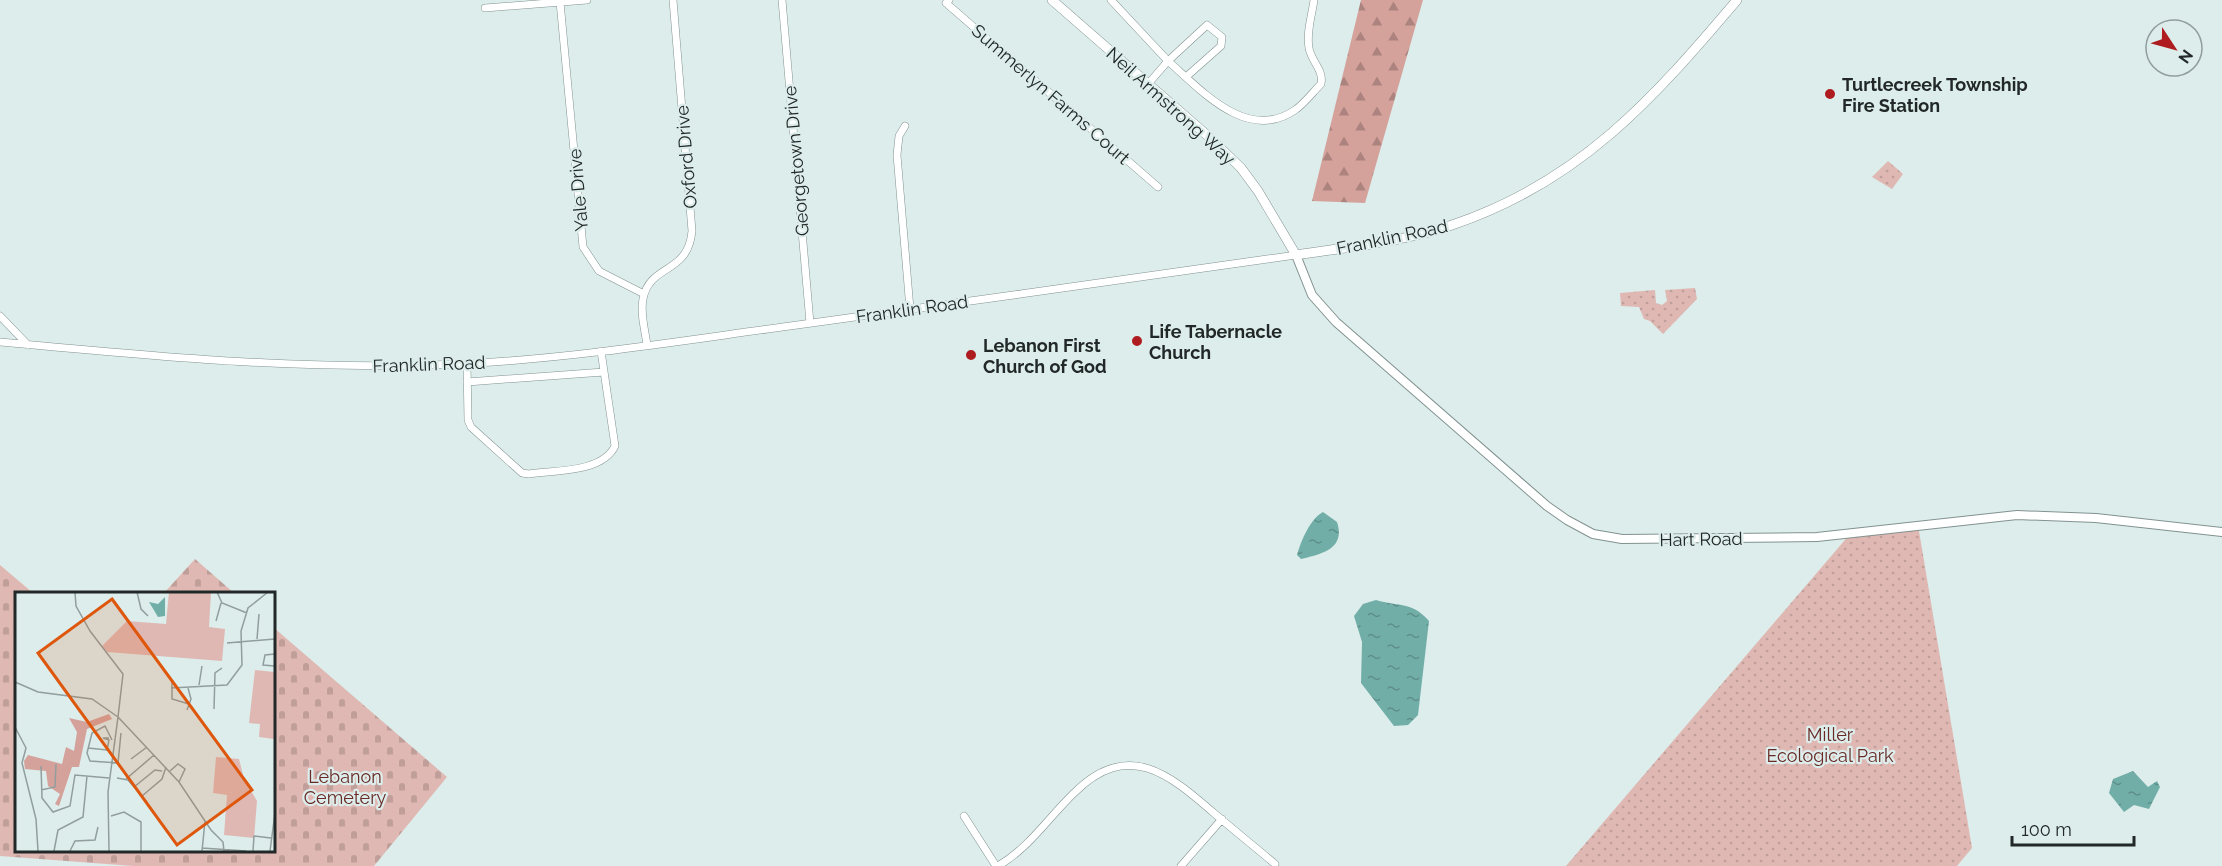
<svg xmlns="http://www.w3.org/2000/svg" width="2222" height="866" font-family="Raleway,sans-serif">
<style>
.green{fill:url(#green-dots)}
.forest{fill:url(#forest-firs)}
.cemetery{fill:url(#cemetery-stones)}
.water{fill:url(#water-ripples)}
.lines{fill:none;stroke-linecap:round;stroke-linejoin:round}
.minor-casing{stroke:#829290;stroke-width:8}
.tertiary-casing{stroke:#829290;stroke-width:10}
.secondary-casing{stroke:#829290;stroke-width:10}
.minor{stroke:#fff;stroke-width:7}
.tertiary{stroke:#fff;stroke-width:8}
.secondary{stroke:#fff;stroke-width:9}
.poi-dot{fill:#ae1c1f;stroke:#dcedeb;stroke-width:2}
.labels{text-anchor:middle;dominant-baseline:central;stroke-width:4.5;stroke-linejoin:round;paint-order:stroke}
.poi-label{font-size:18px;font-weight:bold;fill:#212827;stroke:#dcedeb;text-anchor:start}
.street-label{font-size:18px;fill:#212827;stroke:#dcedeb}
.park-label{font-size:18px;fill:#692a25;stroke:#dcedeb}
.inset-road{fill:none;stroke:#919e9d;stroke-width:1.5}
.view{fill:#de570d;fill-opacity:0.15;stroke:#de570d;stroke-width:3}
.inset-edge{fill:none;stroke:#212827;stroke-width:3}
</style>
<defs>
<pattern id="green-dots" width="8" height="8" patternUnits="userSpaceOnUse" patternTransform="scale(1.5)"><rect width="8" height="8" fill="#e0b8b3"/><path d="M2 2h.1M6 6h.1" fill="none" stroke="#c09e9a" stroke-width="1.8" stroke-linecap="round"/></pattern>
<pattern id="forest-firs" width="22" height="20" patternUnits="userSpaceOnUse" patternTransform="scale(1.5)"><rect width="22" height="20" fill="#d5a19b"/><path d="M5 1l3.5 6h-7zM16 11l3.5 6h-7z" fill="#ac837e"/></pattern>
<pattern id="cemetery-stones" width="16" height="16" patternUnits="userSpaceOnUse" patternTransform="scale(1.5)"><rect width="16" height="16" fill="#e0b8b3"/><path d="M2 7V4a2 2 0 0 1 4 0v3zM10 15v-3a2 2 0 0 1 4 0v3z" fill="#c09e9a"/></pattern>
<pattern id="water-ripples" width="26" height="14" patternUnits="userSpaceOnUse" patternTransform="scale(1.5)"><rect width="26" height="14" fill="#72aea8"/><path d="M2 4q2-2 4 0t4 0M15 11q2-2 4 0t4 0" fill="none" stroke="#5d8e89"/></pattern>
</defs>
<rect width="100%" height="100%" fill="#dcedeb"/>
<path class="green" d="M1888,161L1903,174L1892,189L1872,177Z
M1695,288L1697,299L1663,334L1650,321L1644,319L1639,307L1621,306L1620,293L1655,290L1656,303L1662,305L1667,301L1665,290Z
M1918,525L1972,848L1957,866H1566L1850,534Z"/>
<path class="forest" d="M1361,0H1423L1365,203L1312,201Z"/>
<path class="cemetery" d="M195,559L234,593H164Z
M0,565L33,593H16V850H273V627L447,777L374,866H133L0,856Z"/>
<path class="water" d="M1323,512L1337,522C1346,549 1321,554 1301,559L1297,555C1301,541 1310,519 1323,512Z
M1376,600C1399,607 1412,601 1429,621L1418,715L1408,725L1394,726L1361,683L1362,642L1354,616L1363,604Z
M2133,771L2148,787L2157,781L2160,787L2149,809L2134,805L2124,812L2109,793L2113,779Z"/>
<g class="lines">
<defs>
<path id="minor" d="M782,0L810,323
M949,0L946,3L1158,187
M1111,0L1168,61L1207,25L1222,37L1221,46L1186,77
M560,2L583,247L599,271L644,294
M485,8L587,0
M1148,84L1168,61C1201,90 1247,143 1295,110C1304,104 1313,92 1321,84C1324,70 1311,61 1309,48C1306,33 1312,15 1314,0
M905,126L899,136L897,155L910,309
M0,316L28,345
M0,342C159,357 318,372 477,363C582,357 686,340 790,326C959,303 1127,279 1296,255
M647,345C645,330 640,313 643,299C650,263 688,275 692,231L673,0
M467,363L468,420L471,427L522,473L529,474C555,470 602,473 615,446L601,351
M467,382L604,372
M964,816L996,866
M998,866C1030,847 1048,818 1074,793C1128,739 1169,774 1215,814C1235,831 1255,847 1275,864
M1181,866L1222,819"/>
<path id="tertiary" d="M1296,255L1312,295L1336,322L1547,506L1567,520L1593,534L1622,539L1817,537L2017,515L2096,518L2222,532"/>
<path id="secondary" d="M1052,0L1209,137L1241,168L1258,191L1296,255C1348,247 1402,242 1452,225C1580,182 1653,99 1737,0"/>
</defs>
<use href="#minor" class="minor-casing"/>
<use href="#tertiary" class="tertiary-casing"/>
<use href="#secondary" class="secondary-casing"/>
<use href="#minor" class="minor"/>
<use href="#tertiary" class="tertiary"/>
<use href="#secondary" class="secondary"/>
</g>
<g class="poi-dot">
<circle cx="1830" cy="94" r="6"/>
<circle cx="1137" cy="341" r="6"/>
<circle cx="971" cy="355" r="6"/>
</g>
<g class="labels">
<g class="poi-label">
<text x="1842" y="84">Turtlecreek Township<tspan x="1842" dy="21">Fire Station</tspan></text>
<text x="1149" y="331">Life Tabernacle<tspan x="1149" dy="21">Church</tspan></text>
<text x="983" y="345">Lebanon First<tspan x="983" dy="21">Church of God</tspan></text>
</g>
<g class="street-label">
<text transform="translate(1051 94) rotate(41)">Summerlyn Farms Court</text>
<text transform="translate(1171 106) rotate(42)">Neil Armstrong Way</text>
<text transform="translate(686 157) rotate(-95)">Oxford Drive</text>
<text transform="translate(796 161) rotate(-95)">Georgetown Drive</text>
<text transform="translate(578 190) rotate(-95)">Yale Drive</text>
<text transform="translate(1392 237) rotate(-12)">Franklin Road</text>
<text transform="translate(912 309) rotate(-8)">Franklin Road</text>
<text transform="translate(429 364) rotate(-2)">Franklin Road</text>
<text transform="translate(1701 539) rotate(-1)">Hart Road</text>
</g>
<g class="park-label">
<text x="1830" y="734">Miller<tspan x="1830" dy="21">Ecological Park</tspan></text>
<text x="345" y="776">Lebanon<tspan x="345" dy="21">Cemetery</tspan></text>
</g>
</g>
<g transform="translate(15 592)">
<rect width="260" height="260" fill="#dcedeb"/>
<path d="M154,0H196L194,35L210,37L207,69L92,60L87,54L112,29L151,32ZM240,78L259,80V147L244,145L245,132L234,131Z" fill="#e0b8b3"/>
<path d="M94,122L97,127L72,137L64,175H57L44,214L40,212L45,202L33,194L31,179L10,177L9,169L13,163L47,172L51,155L59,159L62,140L54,126L72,130Z" fill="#d5a19b"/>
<path d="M201,165L224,167L229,187L242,209L239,246L209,243L212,203L198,201Z" fill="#e0b8b3"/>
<path d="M150,5V24L143,25L134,10L143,12Z" fill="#72aea8"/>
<path class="inset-road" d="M60,0L61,14L75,39L108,82L103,125L164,190L196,238L208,250L209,259M122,0L126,17L133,24M202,0L207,11L232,21M201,29L206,11M242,47L244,22M212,51L260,47M260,62L250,63L248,73L260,74M157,89V107L174,112M0,90L23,100L77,107L103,125L93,200L94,259M184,93L187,74M156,96L212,93L227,73L226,39L233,16L253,0M199,117L200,81L207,76M172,118L176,107L173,96M0,135L11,156L7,171L21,227L23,259M97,148L90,134L77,141L72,161L75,169L103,171L106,141M73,156L92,158L94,148L88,146H94M116,167L132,155M26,174L27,206L38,220L55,214L60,183L94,186M155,179L163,172L170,177L164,190M102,186L113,188L132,210M111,187L139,163M119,195L140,178L147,179M26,198L40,195L41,172M127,204L147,187L151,175M96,224L109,220L126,230V259M187,256L231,259M39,259L43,238L68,225L72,184M55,259L60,249L80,248L83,235M187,259L190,229M238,259L239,244L256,246M255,259L260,221"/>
<path class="view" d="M97,7L237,198L162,253L23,61Z"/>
<rect width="260" height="260" class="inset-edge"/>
</g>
<g transform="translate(2174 48) rotate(126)"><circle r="28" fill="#dcedeb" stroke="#919e9d" stroke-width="1.5"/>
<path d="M0-4.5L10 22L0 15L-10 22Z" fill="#ae1c1f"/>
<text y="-9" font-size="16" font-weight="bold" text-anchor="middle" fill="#212827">N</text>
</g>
<path d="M2012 836v9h122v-9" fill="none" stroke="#212827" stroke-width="3"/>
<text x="2021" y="836" font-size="18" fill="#212827" stroke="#dcedeb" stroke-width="4.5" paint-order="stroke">100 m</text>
</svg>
